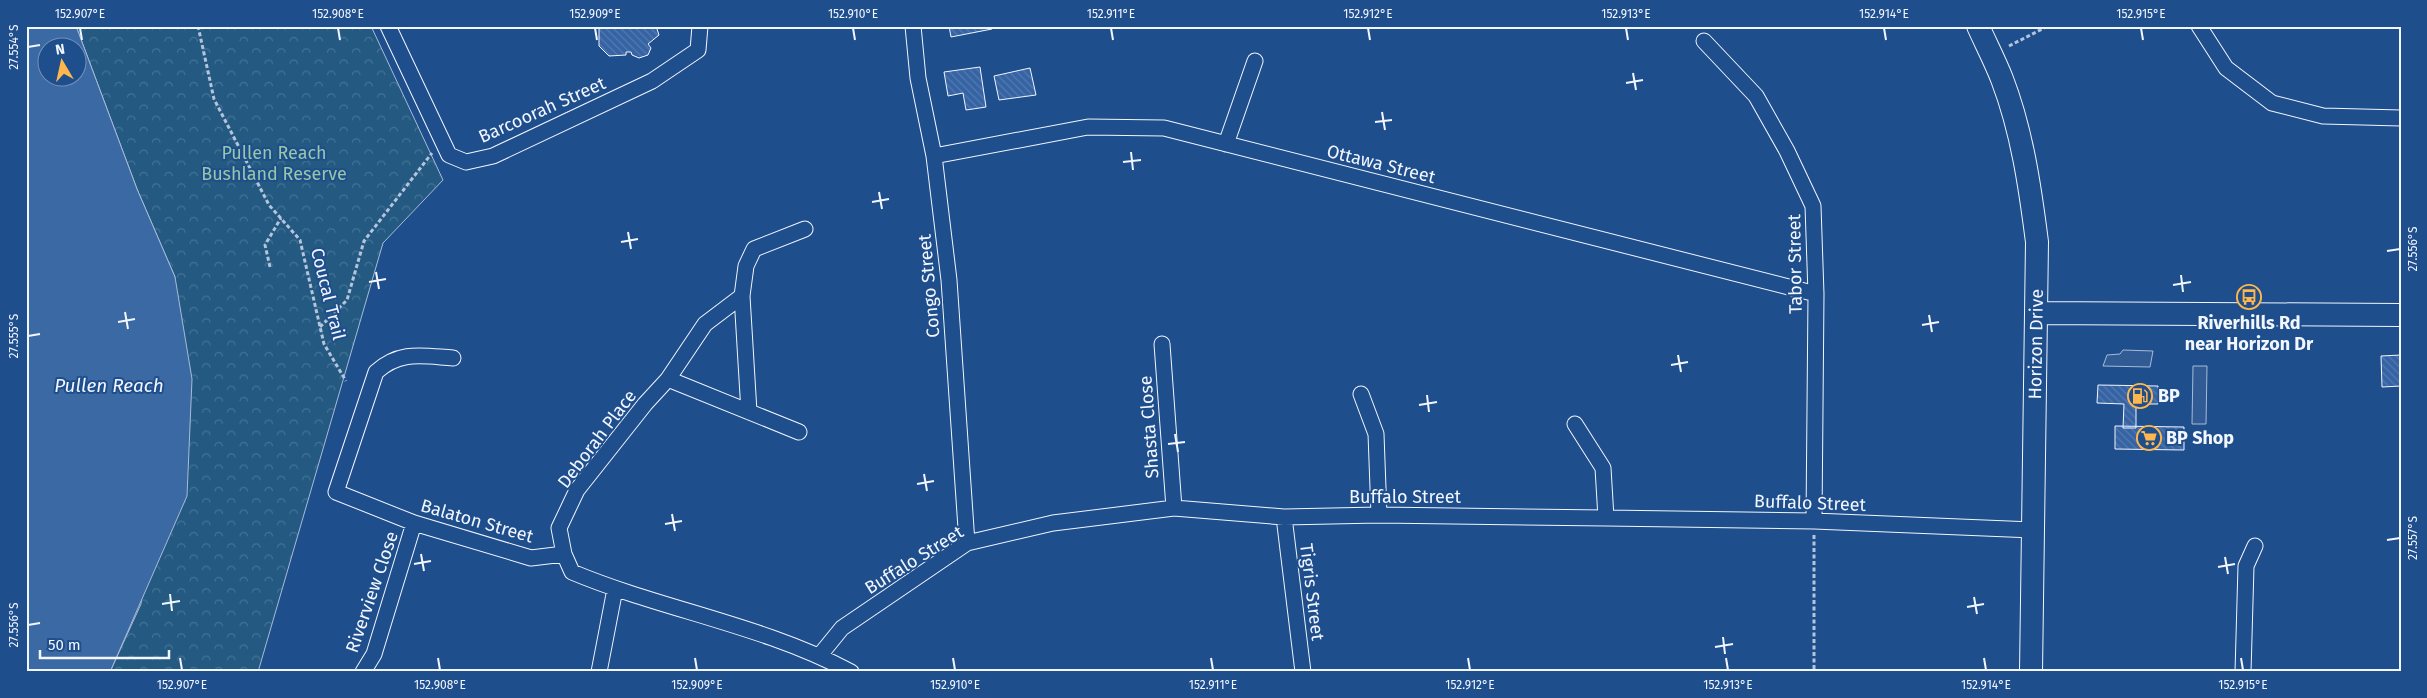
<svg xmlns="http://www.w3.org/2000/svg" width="2427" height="698" font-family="'Fira Sans',sans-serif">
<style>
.park{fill:url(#park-crowns);stroke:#a8bbd7}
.parking{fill:#305b95;stroke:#a8bbd7}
.water{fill:#3b69a3;stroke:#a8bbd7;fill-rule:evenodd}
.building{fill:url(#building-back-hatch);stroke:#f2f6ff}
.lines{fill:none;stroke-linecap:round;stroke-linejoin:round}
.street-casing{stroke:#f2f6ff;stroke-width:17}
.secondary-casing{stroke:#f2f6ff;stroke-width:24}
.path{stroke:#b3c4dc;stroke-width:3;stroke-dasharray:4 2.5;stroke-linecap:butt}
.street{stroke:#1f4e8c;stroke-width:15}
.secondary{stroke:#1f4e8c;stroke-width:22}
.ticks{fill:none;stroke:#f2f6ff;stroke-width:2}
.labels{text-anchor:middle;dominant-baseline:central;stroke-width:4;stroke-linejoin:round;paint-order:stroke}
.street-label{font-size:18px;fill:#f2f6ff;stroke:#1f4e8c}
.park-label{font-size:18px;fill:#97c8a6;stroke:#1f4e8c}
.poi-label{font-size:18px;font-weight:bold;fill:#f2f6ff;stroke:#1f4e8c;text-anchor:start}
.water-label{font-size:19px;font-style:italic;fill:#f2f6ff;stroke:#1f4e8c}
.neatline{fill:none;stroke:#f2f6ff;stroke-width:2}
.ticks-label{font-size:12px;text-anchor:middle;fill:#f2f6ff}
</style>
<defs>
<pattern id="park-crowns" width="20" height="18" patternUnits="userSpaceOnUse" patternTransform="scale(1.25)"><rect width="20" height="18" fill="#245a82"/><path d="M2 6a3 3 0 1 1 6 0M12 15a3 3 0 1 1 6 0" fill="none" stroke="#447295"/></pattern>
<pattern id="building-back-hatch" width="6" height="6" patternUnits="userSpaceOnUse" patternTransform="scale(1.25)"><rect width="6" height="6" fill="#3563a3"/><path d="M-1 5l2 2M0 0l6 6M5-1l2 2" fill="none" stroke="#537ab1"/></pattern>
</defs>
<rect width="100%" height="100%" fill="#1f4e8c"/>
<path class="park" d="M76,26H371L443,180L383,243L258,672H110L141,604L175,277L137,189Z"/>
<path class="parking" d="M2123,350L2153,351L2150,367L2103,366L2107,355L2120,354Z
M2193,366H2207L2206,424H2192Z"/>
<path class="water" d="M26,26H76L137,189L175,277L192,379L187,496L110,672H26ZM48,48H78V78H48Z"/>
<path class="building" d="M599,26H656L659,35L648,44L651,48L648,55L639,58L632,55L631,52H626V55L609,56L599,46Z
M949,26H992V29L951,37Z
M980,67L986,107L966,110L963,93L948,96L944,72Z
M1030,68L1036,95L999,100L994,76Z
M2401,355V386L2382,387L2381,356Z
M2098,385L2158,386V404H2136V428H2123L2124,404L2097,403Z
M2115,426L2184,427V450L2115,449Z"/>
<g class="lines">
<defs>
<path id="street" d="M388,26L449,155L466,162L493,156L652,81L698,50L700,26
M913,26L918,78L934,156L949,280L967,543
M2199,26L2226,68L2272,103L2323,116L2401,118
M1704,41L1756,96L1787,151L1813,206L1816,294L1814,521
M1226,144L1255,61
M934,156L1088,127L1164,128L1816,294
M1162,344L1174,508
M453,358C423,356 400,350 376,372L336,492L414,523L531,558L564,554L572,572C663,610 763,625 851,672
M668,379L705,324L742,296
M1361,394L1376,434L1379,515
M749,412L742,296L746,266L754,249L805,229
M1575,424L1603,468L1606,518
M1284,517L1303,672
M564,554L559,528L577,490L645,404L668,379L799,432
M820,655L842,628L967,543L1053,523L1174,508L1284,517L1379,515L1606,518L1814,521L2033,530
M363,672L374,654L414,523
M599,672L615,589
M2243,672L2246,566L2255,546"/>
<path id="secondary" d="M1978,26C1986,44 1995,61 2002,79C2022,131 2030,187 2037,242L2031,672
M2037,313L2401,315"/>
</defs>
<use href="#street" class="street-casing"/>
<use href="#secondary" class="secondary-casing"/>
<path class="path" d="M198,26L214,99L269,205L300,240L324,344L346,381
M2009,46L2048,26
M270,267L265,245L281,218
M320,327L347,300L364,241L432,153
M1814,535V672"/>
<use href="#street" class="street"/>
<use href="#secondary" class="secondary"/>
</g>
<path class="ticks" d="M80,28L82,40M338,28L340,40M595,28L597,40M853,28L855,40M1111,28L1113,40M1368,28L1370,40M1626,28L1628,40M1884,28L1886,40M2141,28L2143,40M28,47L40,45M1633,73L1636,90M1626,83L1643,80M1382,112L1385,130M1375,122L1392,120M1131,152L1133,170M1123,162L1141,160M879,192L882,209M872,202L889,199M628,232L631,249M621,242L638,239M2387,251L2400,249M376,272L379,289M2181,275L2183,292M369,282L386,279M2173,285L2191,282M125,312L128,329M1929,315L1932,332M118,322L135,319M1922,325L1939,322M28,336L40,334M1678,355L1681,372M1671,365L1688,362M1427,395L1429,412M1419,405L1437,402M1175,434L1178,452M1168,444L1185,442M924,474L927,491M917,484L934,481M672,514L675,531M665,524L682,521M2387,540L2400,538M421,554L424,571M2225,557L2228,574M414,564L431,561M2218,567L2235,564M170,594L172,611M1974,597L1977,614M162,604L180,601M1967,607L1984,604M28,625L40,623M1723,637L1725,654M1715,647L1733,644M180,658L182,670M438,658L440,670M695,658L697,670M953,658L955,670M1211,658L1213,670M1468,658L1470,670M1726,658L1728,670M1984,658L1986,670M2241,658L2243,670"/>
<defs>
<symbol id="bus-ring" viewBox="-11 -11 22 22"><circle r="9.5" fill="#1f4e8c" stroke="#ffb74d" stroke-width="1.5"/><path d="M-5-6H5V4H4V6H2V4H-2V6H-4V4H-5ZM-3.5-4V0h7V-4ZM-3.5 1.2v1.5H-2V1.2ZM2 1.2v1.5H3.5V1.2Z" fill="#ffb74d"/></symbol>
<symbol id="fuel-ring" viewBox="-11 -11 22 22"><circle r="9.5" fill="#1f4e8c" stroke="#ffb74d" stroke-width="1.5"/><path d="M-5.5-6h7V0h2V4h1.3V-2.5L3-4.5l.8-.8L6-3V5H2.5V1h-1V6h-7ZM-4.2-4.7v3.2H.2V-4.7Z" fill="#ffb74d"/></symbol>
<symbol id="supermarket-ring" viewBox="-11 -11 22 22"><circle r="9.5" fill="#1f4e8c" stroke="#ffb74d" stroke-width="1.5"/><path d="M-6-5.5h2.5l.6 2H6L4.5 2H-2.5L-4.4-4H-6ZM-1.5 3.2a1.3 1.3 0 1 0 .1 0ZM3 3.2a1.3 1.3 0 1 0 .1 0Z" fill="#ffb74d"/></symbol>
</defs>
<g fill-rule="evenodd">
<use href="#bus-ring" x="2235" y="283" width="28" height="28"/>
<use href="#fuel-ring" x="2126" y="382" width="28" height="28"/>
<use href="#supermarket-ring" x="2135" y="424" width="28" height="28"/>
</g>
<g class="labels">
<g class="street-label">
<text transform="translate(542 110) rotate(-24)">Barcoorah Street</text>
<text transform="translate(1381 164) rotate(14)">Ottawa Street</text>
<text transform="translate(1795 264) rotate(-91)">Tabor Street</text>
<text transform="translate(929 286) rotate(-95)">Congo Street</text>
<text transform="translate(328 294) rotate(76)">Coucal Trail</text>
<text transform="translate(2036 344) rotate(-89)">Horizon Drive</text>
<text transform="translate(1149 427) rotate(-94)">Shasta Close</text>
<text transform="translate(597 439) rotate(-53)">Deborah Place</text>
<text x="1405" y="497">Buffalo Street</text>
<text transform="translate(1810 503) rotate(2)">Buffalo Street</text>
<text transform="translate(477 521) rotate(16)">Balaton Street</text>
<text transform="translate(914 560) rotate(-32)">Buffalo Street</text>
<text transform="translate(372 592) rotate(-71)">Riverview Close</text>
<text transform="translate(1312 592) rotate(83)">Tigris Street</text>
</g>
<g class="park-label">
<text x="274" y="153">Pullen Reach<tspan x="274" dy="21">Bushland Reserve</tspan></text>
</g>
<g class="poi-label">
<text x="2249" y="323" text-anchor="middle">Riverhills Rd<tspan x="2249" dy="21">near Horizon Dr</tspan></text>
<text x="2158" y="396">BP</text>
<text x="2166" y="438">BP Shop</text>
</g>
<g class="water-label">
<text x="109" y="385">Pullen Reach</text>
</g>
</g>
<rect width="2427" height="698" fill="none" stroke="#1f4e8c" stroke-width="55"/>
<g transform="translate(62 62) rotate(351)"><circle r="24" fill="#1f4e8c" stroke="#7391ba"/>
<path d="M0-4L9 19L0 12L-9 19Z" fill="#ffb74d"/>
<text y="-8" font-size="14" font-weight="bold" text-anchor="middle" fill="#f2f6ff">N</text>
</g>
<path d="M40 650v8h129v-8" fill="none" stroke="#f2f6ff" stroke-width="2.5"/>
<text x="48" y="650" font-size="15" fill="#f2f6ff" stroke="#1f4e8c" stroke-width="4" paint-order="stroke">50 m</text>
<rect x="28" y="28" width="2372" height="642" class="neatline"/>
<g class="ticks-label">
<text x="80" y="18">152.907°E</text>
<text x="338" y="18">152.908°E</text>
<text x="595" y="18">152.909°E</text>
<text x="853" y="18">152.910°E</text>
<text x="1111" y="18">152.911°E</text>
<text x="1368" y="18">152.912°E</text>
<text x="1626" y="18">152.913°E</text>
<text x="1884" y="18">152.914°E</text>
<text x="2141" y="18">152.915°E</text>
<text transform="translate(14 47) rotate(-90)" y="4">27.554°S</text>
<text transform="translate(2413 249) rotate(-90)" y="4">27.556°S</text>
<text transform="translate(14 336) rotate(-90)" y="4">27.555°S</text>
<text transform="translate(2413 538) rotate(-90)" y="4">27.557°S</text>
<text transform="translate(14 625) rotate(-90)" y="4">27.556°S</text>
<text x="182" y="689">152.907°E</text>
<text x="440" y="689">152.908°E</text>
<text x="697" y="689">152.909°E</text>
<text x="955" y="689">152.910°E</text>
<text x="1213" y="689">152.911°E</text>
<text x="1470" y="689">152.912°E</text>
<text x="1728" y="689">152.913°E</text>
<text x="1986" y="689">152.914°E</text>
<text x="2243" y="689">152.915°E</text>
</g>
</svg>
